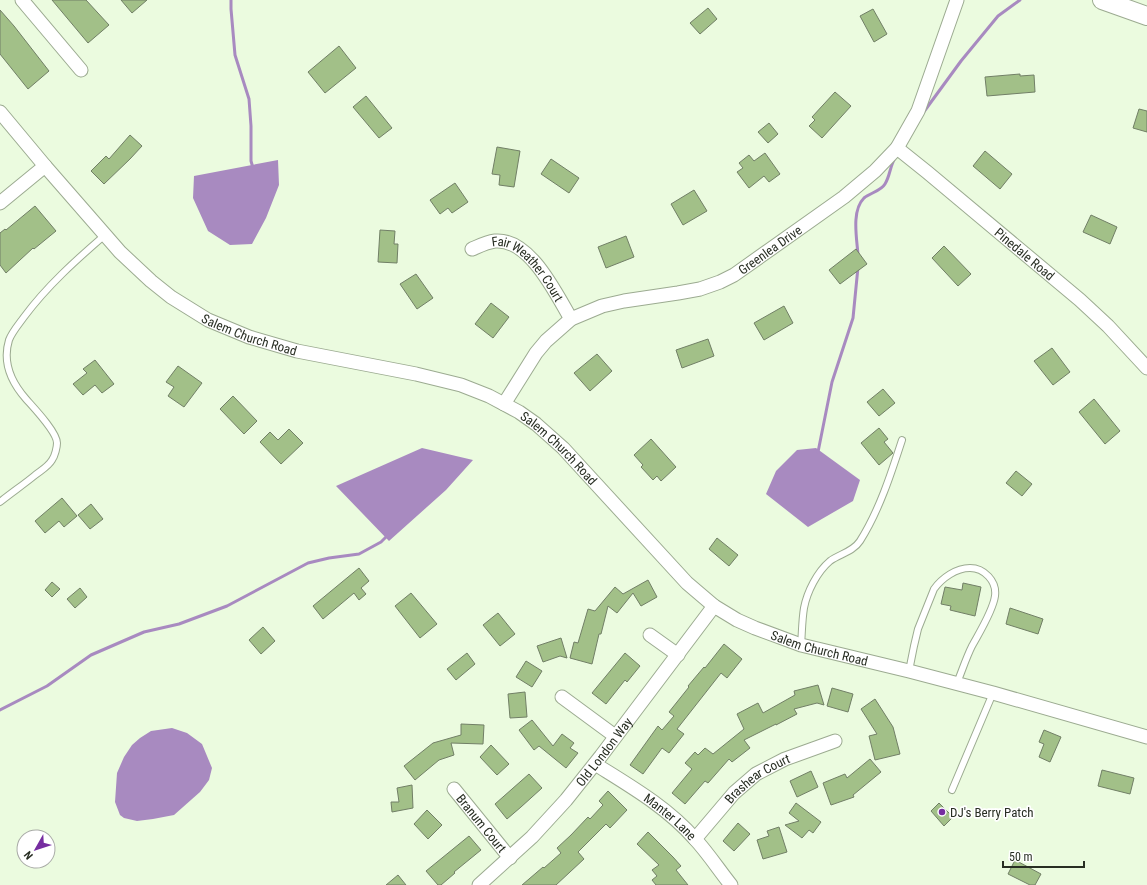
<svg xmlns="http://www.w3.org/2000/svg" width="1147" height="885" font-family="'Roboto Condensed',sans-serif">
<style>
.water{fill:#a88ac0}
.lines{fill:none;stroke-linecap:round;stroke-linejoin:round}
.stream{stroke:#a88ac0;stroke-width:3}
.building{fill:#a2c088;stroke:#717f66}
.service-casing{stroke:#9cab91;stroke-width:8}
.minor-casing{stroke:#9cab91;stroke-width:15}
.secondary-casing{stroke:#9cab91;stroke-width:20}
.service{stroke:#fff;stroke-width:6}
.minor{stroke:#fff;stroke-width:13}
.secondary{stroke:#fff;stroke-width:18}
.poi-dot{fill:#762da0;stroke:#fff;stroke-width:1.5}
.labels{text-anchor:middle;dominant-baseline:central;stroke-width:3.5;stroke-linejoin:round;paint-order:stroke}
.street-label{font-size:13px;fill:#282e23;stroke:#fff}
.poi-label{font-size:13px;fill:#282e23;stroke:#fff;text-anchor:start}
</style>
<rect width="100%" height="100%" fill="#ebfbdf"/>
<path class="water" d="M278,160L279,185L266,218L252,244L230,245L208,231L193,198L194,176Z
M422,448L473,460L446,490L389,541L336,486Z
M816,448L860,480L853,501L808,527L766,494L776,471L797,450Z
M172,728L187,733L202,744L212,768L209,780L200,792L174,815L153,819L137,821L124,818L120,815L115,802L117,773L124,757L132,745L140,738L151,731Z"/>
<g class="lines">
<path class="stream" d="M231,0V9L235,55L249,99L251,126V161L253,168
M923,113L961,61L998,16L1020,0
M858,255C857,239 851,211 864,198C870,193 881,191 885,184C890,176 890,166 895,158
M818,452L832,382L853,318L858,267
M0,710L47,686L91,655L144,632L179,624L227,606L308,563L329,558L359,554L381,542L388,535"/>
</g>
<path class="building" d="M52,0H86L109,25L88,43Z
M121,0H147L132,13Z
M708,8L717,19L700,34L690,23Z
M873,9L887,34L874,42L860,16Z
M0,10L14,26L49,71L28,89L0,54Z
M339,46L356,68L325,93L308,72Z
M1020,74V76L1034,75L1035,92L987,96L985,77Z
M835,92L851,106L822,138L809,126L815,120L812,117Z
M366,96L392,128L379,138L353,107Z
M1139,109L1147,111V132L1133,128Z
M769,123L778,134L768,143L758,132Z
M130,135L142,146L130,159L104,184L91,171L106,156L109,159Z
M497,147L520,151L514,187L499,185L500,175L492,174Z
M985,151L1012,174L1000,189L973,166Z
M765,153L780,174L769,182L764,176L749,188L737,172L743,168L739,163L749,155L754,161Z
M551,159L579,178L569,193L541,174Z
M455,183L468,202L452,213L448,208L440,214L430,200Z
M694,190L707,211L683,225L671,204Z
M35,206L56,231L34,249L33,248L6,273L0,265V233L5,229L6,230Z
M1091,215L1117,227L1110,244L1083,232Z
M380,230L395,231L394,244H398L397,263L378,262Z
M626,236L634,257L606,268L598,247Z
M944,246L971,274L958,286L932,258Z
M856,249L867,264L840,284L829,270Z
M416,274L433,298L417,309L400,284Z
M491,303L509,317L493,338L475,324Z
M784,306L793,323L764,340L754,323Z
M708,339L714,356L682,368L676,350Z
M1052,348L1070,372L1053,385L1034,361Z
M597,354L612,371L590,391L574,373Z
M95,360L114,384L102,393L95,385L83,395L73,384L87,373L83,369Z
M178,366L202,383L184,407L168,396L174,387L166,382Z
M883,389L895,403L879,416L867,402Z
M233,396L257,421L244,434L220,409Z
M1094,399L1120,431L1105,444L1079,412Z
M879,428L888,439L884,442L893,453L879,465L861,443Z
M289,429L303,443L281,464L260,442L270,432L278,440Z
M651,439L676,467L661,481L657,476L653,480L641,467L643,465L634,455Z
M1016,471L1032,484L1022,496L1006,483Z
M62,498L77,516L64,527L59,521L45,533L35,521Z
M91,504L103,519L90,529L78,515Z
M717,538L738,555L729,566L709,549Z
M359,568L369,581L361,588L366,594L359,600L354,593L323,619L313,606Z
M648,580L657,597L641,606L633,593L617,613L608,606L601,634H599L592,664L570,658L574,642L578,643L588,609L595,611L615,587L623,594Z
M52,582L60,589L52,597L45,590Z
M963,583L981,587L975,616L950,610L951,606L941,604L945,587L962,590Z
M80,588L87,597L75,608L67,599Z
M411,593L437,624L420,638L395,606Z
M1010,608L1043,619L1038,634L1006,624Z
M498,613L515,634L500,646L483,625Z
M263,627L275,641L261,654L249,640Z
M561,638L567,658L560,656L543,662L537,646Z
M724,644L742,659L727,678L721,673L677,729L684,734L669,753L662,748L643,774L630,765L658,726L662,730L674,716L669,712L689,687L688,686L704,667L705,668Z
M467,653L475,664L456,680L447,669Z
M625,653L640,666L627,682L625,680L606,704L592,693Z
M526,661L542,671L532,687L516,677Z
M818,685L824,705L817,703L794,709L797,714L776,725V724L744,740L750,748L732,762L729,759L708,783L705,781L685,804L672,793L692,769L685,763L695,752L698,755L705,748L713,754L744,729L737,714L758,703L763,713L795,695L794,691Z
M832,688L853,694L848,712L827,706Z
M525,692L527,717L510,718L508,694Z
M875,699L893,727L900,754L875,760L869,736L877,734L861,709Z
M532,720L553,746L562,734L574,743L570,748L578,753L566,768L539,746L534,750L519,730Z
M461,724L484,725L483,744L451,743L454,755L439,760L415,780L404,766L433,743L461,735Z
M1044,730L1061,737L1050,762L1039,757L1044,744L1039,742Z
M491,745L509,764L497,775L480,757Z
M870,759L881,772L853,795L854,797L831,805L823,783L845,774L847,778Z
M1102,770L1134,778L1130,794L1098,786Z
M811,771L818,787L797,797L790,781Z
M529,774L542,788L521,807L507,819L495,804Z
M412,785L413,808L392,812L391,802H399L397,788Z
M608,791L627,810L610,828L606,824L578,852L584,859L556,885H522L543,867L544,868L561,853L557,848L571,835L588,817L590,819L603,805L599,801Z
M796,803L821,822L813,833L809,830L802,838L785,825L799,821L789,813Z
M939,803L953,817L944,826L931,811Z
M427,810L442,825L428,839L414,824Z
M738,823L750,834L734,851L723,841Z
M779,827L787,852L763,859L757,840L769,836L767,831Z
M648,832L673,857L681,866L676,870L688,885H656L652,880L657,876L652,870L659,865L637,844Z
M469,836L481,850L454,872L455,873L441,885H438L426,871Z
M1015,860L1041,874L1035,885H1030L1008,874Z
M398,875L406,885H386Z"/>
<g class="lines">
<defs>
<path id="service" d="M0,502C11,493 23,485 34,476C40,471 48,467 52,460C55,456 57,447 57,443C57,432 33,407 26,399C11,382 2,363 9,340C12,332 19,324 24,317C47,286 76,260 105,235
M801,645C802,633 802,620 804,608C807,592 817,572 830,561C839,554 853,552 860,541C879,511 891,474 902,440
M909,671L914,646L918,629L934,589C942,578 956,568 970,568C984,568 997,581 995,596C993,611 979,633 972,646C966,658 962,671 957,683
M952,790L993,693"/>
<g id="minor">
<path d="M22,0L81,70"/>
<path id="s1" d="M0,112L45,166L120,252L151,281L171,297L208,320L249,337L297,351L416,374L461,385L489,396L519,412L536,424L563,448L687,583L714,606L737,620L755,628L801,645L909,671L993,693L1147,737"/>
<path id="s2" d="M897,148L927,172L1080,300L1108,326L1147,368"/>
<path d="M0,203L45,166"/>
<path id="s3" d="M472,249C479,246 487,242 495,241C530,238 556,294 571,319"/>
<path id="s4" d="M504,404L536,353L546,341L571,319L602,306L624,301L678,293L700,289L720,282L734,275L844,197L875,171L897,148L918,111L957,0"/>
<path d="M650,635L678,655"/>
<path d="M562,697L615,736"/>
<path id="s5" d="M595,764C630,786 667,807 695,839C708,853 719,870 731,885"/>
<path id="s6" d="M454,789L510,858"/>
<path id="s7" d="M695,839L734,793L756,774L785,759L835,741"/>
<path id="s8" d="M479,885L532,837L566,800L601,756L714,606"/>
</g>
<path id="secondary" d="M1102,0L1147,16"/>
</defs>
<use href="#service" class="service-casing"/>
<use href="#minor" class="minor-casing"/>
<use href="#secondary" class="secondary-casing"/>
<use href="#service" class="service"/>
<use href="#minor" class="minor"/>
<use href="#secondary" class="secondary"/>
</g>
<circle class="poi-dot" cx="942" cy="812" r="4"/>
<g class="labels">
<g class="street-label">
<text stroke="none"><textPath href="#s4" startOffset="323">Greenlea Drive</textPath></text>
<text stroke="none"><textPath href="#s2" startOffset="166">Pinedale Road</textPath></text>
<text stroke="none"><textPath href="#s3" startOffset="69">Fair Weather Court</textPath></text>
<text stroke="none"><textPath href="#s1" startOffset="340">Salem Church Road</textPath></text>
<text stroke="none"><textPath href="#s1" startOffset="676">Salem Church Road</textPath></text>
<text stroke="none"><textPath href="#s1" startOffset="1012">Salem Church Road</textPath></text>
<text stroke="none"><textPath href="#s8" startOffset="183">Old London Way</textPath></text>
<text stroke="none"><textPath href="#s7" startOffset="88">Brashear Court</textPath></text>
<text stroke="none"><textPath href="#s5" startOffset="92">Manter Lane</textPath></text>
<text stroke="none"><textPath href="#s6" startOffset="44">Branum Court</textPath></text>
</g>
<g class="poi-label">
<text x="950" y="812">DJ's Berry Patch</text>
</g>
</g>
<g transform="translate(36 849) rotate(231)"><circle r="19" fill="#ffffff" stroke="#a9aba7"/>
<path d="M0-3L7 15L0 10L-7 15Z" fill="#762da0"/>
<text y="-6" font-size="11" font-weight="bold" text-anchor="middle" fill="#282e23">N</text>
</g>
<path d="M1003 861v6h81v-6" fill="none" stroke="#282e23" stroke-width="2"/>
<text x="1009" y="861" font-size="12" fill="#282e23" stroke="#ffffff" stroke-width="3" paint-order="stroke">50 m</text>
</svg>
